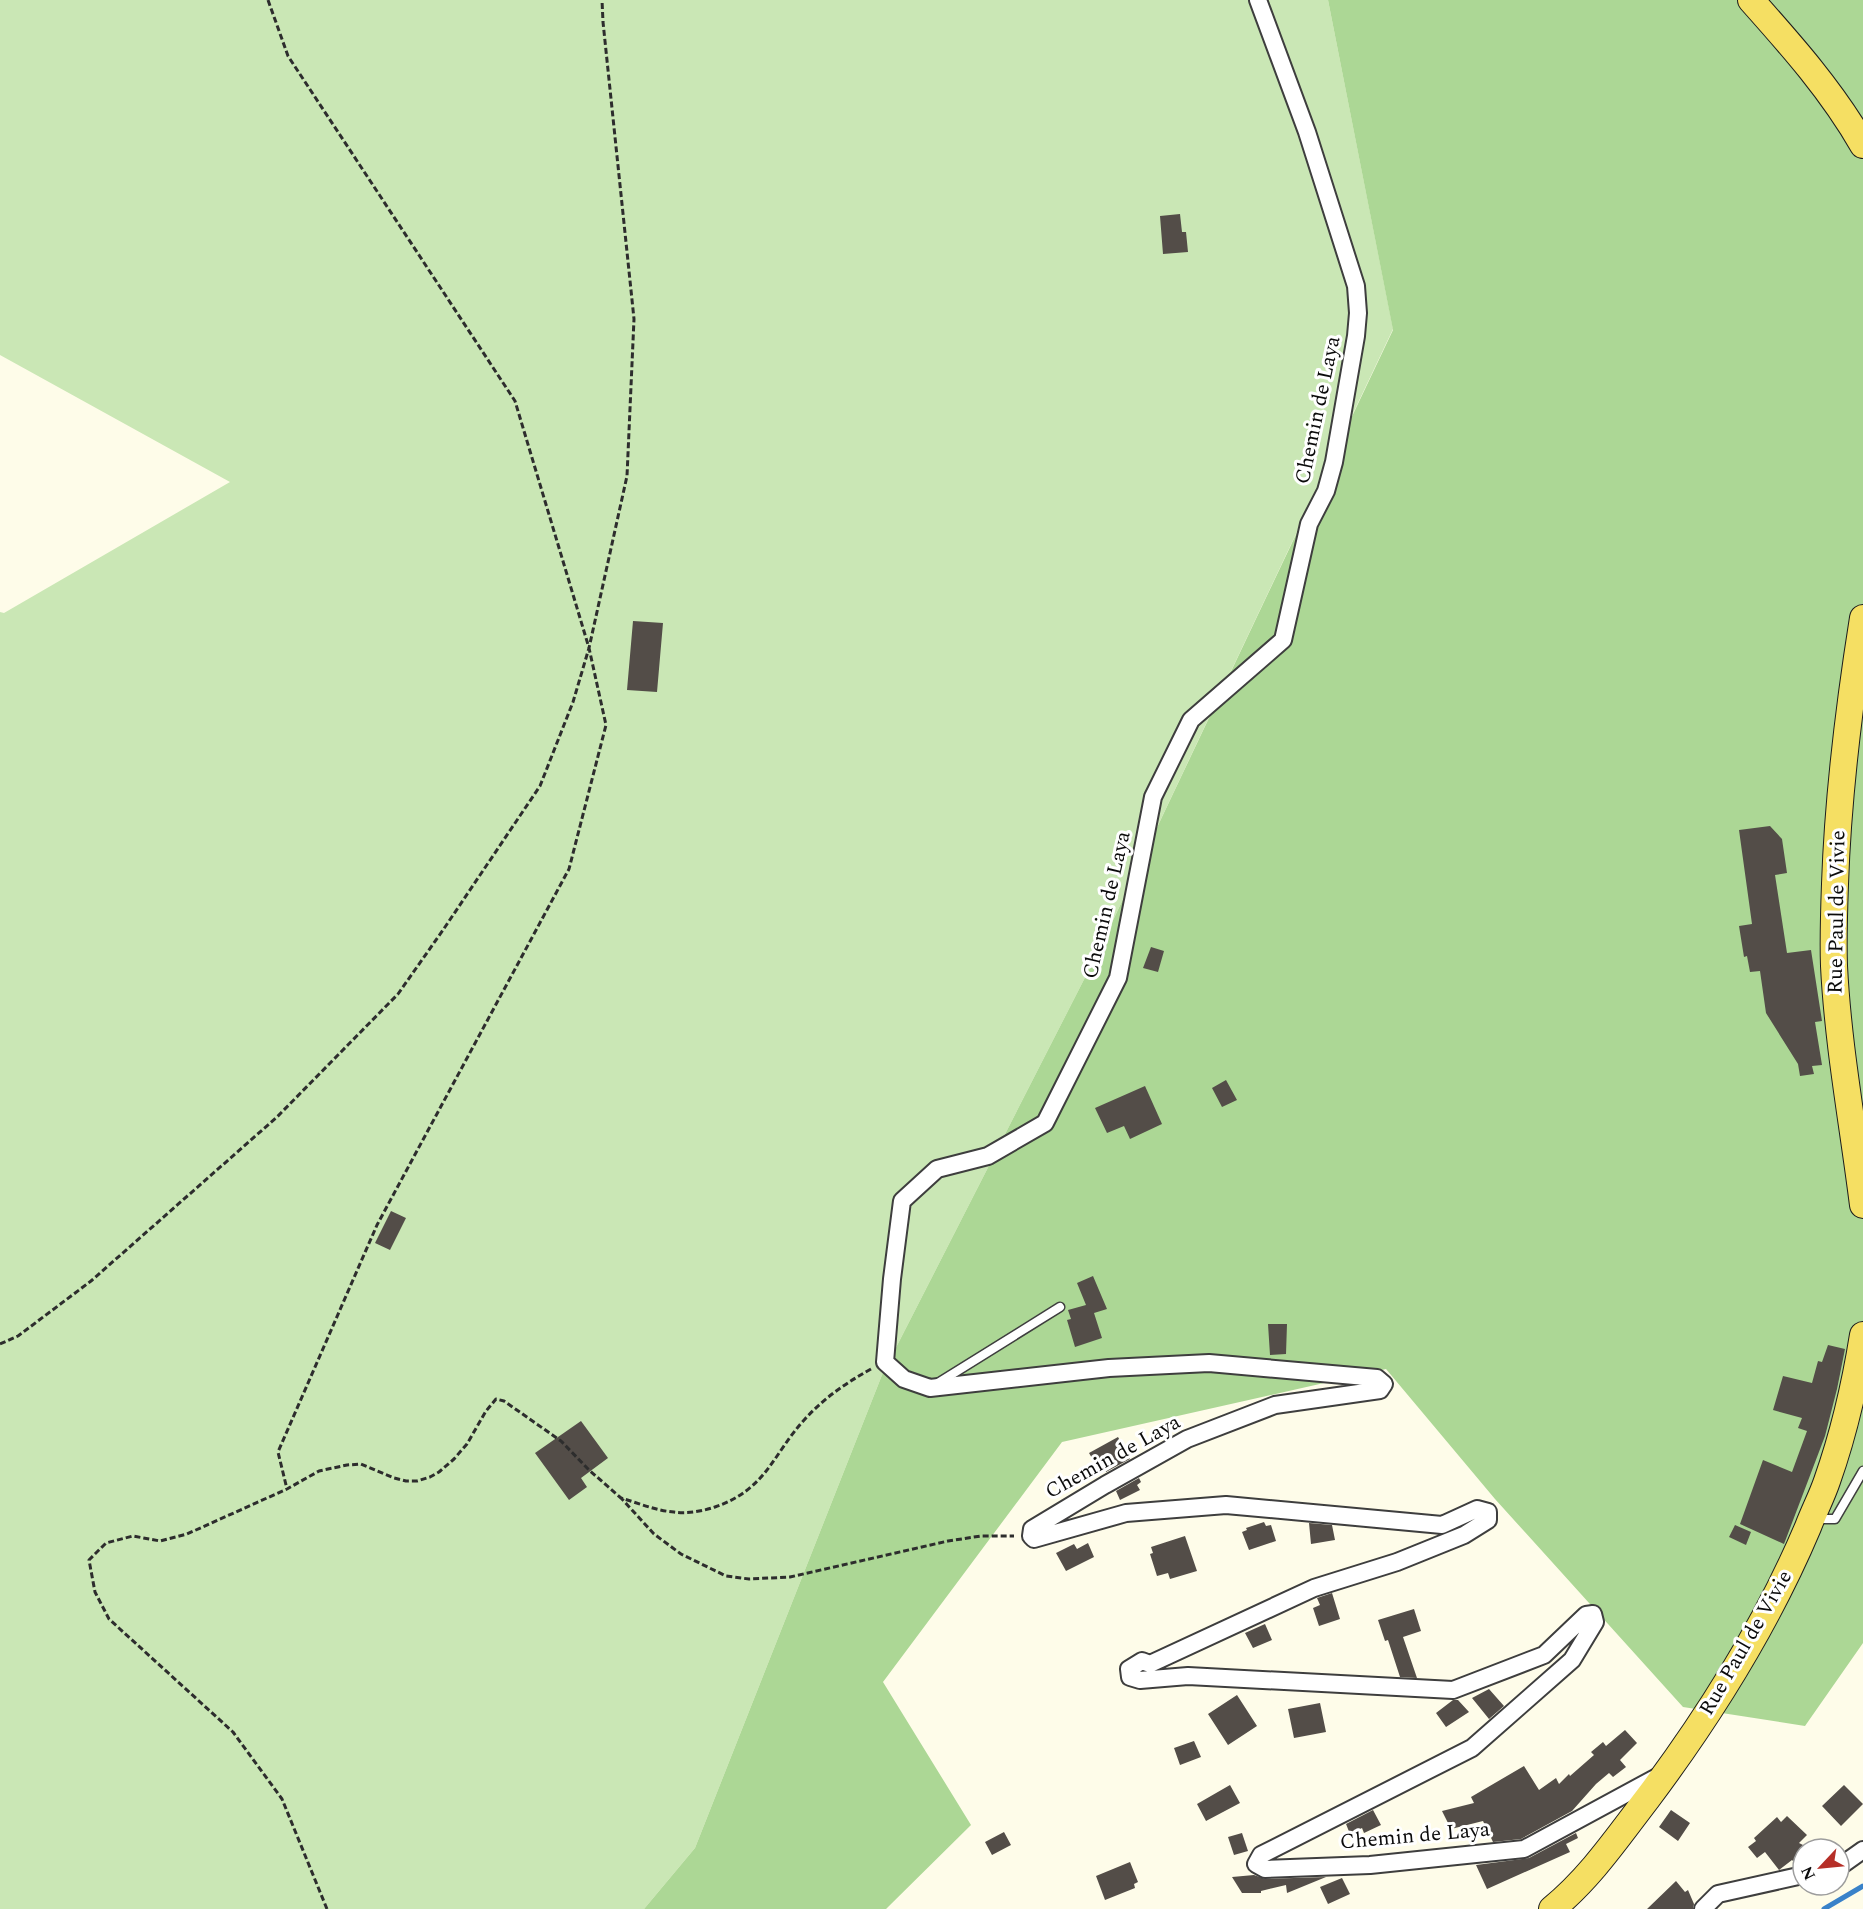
<svg xmlns="http://www.w3.org/2000/svg" width="1863" height="1909" font-family="Spectral,serif">
<style>
.green{fill:#cae7b5}
.forest{fill:#acd795}
.lines{fill:none;stroke-linecap:round;stroke-linejoin:round}
.stream{stroke:#3982c9;stroke-width:5}
.building{fill:#534d48}
.lane-casing{stroke:#3e3e3e;stroke-width:11}
.street-casing{stroke:#3e3e3e;stroke-width:20}
.primary-casing{stroke:#1c1c1c;stroke-width:28}
.path{stroke:#2d2d2d;stroke-width:3;stroke-dasharray:6 3;stroke-linecap:butt}
.lane{stroke:#fff;stroke-width:8}
.street{stroke:#fff;stroke-width:16}
.primary{stroke:#f5df63;stroke-width:26}
.labels{text-anchor:middle;dominant-baseline:central;stroke-width:6;stroke-linejoin:round;paint-order:stroke}
.street-label{font-size:21px;fill:#0b0b0b;stroke:#fff}
</style>
<rect width="100%" height="100%" fill="#fefce9"/>
<path class="green" d="M0,0H1328L1393,329L1097,954L882,1375L695,1848L644,1909H0V612L4,613L230,482L0,355Z"/>
<path class="forest" d="M1328,0H1863V1643L1805,1726L1683,1707L1495,1499L1386,1369L1062,1442L883,1682L971,1825L886,1909H644L695,1848L882,1375L1097,954L1393,330Z"/>
<g class="lines">
<path class="stream" d="M1824,1909L1863,1886"/>
</g>
<path class="building" d="M1180,214L1182,232H1186L1188,252L1163,254L1160,216Z
M633,621L663,623L657,692L627,690Z
M1770,826L1782,839L1787,873L1775,875L1787,953L1811,950L1822,1021L1815,1022L1822,1065L1812,1066L1814,1074L1800,1076L1798,1064L1766,1013L1760,971L1750,972L1747,956L1744,957L1739,926L1752,924L1739,830Z
M1151,947L1164,951L1158,972L1143,968Z
M1226,1080L1237,1100L1222,1107L1212,1088Z
M1145,1086L1162,1124L1130,1139L1124,1126L1107,1133L1095,1108Z
M391,1211L406,1218L390,1250L375,1243Z
M1093,1276L1107,1309L1094,1313L1102,1338L1075,1347L1067,1320L1071,1319L1068,1310L1086,1305L1077,1283Z
M1268,1324H1287L1286,1354L1270,1355Z
M1828,1345L1845,1349L1837,1389L1825,1436L1784,1544L1740,1524L1763,1460L1792,1472L1807,1431L1798,1428L1802,1418L1773,1410L1783,1376L1812,1383L1818,1361L1822,1362Z
M581,1421L608,1458L581,1478L587,1487L569,1500L535,1453Z
M1118,1437L1130,1459L1106,1472L1104,1467L1099,1470L1089,1453Z
M1139,1478L1141,1482L1137,1485L1140,1490L1120,1500L1116,1491Z
M1264,1522L1266,1526L1271,1525L1276,1541L1249,1550L1242,1532L1247,1530L1246,1528Z
M1309,1523L1332,1525L1335,1540L1311,1544Z
M1735,1525L1751,1532L1746,1545L1729,1537Z
M1185,1536L1197,1571L1170,1579L1168,1573L1157,1576L1150,1554L1153,1553L1151,1547Z
M1088,1543L1094,1557L1066,1571L1056,1553L1074,1544L1077,1549Z
M1332,1593L1340,1619L1319,1626L1313,1608L1320,1605L1317,1598Z
M1414,1609L1421,1631L1403,1637L1417,1678L1400,1677L1388,1640L1385,1641L1378,1620Z
M1265,1624L1272,1640L1253,1648L1245,1633Z
M1489,1689L1504,1706L1489,1719L1472,1698Z
M1237,1695L1257,1726L1228,1745L1208,1714Z
M1453,1700H1458L1469,1712L1446,1727L1436,1713Z
M1320,1703L1326,1732L1294,1738L1288,1709Z
M1625,1730L1637,1743L1620,1760L1626,1767L1613,1777L1609,1773L1596,1784L1572,1811L1521,1839L1493,1842L1483,1821L1451,1829L1442,1811L1474,1803L1471,1797L1524,1766L1539,1790L1556,1778L1559,1784L1569,1774L1570,1776L1594,1755L1591,1752L1603,1742L1606,1746Z
M1194,1741L1201,1757L1180,1765L1174,1748Z
M1230,1785L1240,1803L1206,1821L1197,1804Z
M1844,1785L1863,1804L1841,1826L1822,1806Z
M1373,1810L1381,1825L1364,1833L1362,1828L1350,1834L1346,1824Z
M1671,1810L1690,1823L1678,1841L1659,1827Z
M1787,1816L1807,1835L1799,1843L1803,1845V1853L1794,1862L1792,1860L1779,1870L1765,1852L1757,1858L1748,1847L1756,1841L1754,1838L1777,1817L1781,1822Z
M1004,1832L1011,1845L992,1855L985,1842Z
M1242,1833L1248,1851L1234,1855L1228,1837Z
M1576,1833L1578,1838L1566,1844L1570,1852L1487,1889L1476,1865L1529,1858Z
M1130,1862L1138,1882L1134,1884L1135,1888L1105,1900L1096,1876Z
M1254,1875L1265,1879L1326,1877L1287,1893L1286,1885L1261,1891V1893H1242L1232,1877Z
M1342,1878L1350,1894L1328,1904L1320,1887Z
M1676,1881L1685,1892L1688,1890L1694,1904L1693,1909H1647Z"/>
<g class="lines">
<defs>
<path id="lane" d="M938,1383L1060,1307
M1816,1519H1835L1863,1471"/>
<path id="street" d="M1258,0L1307,132L1356,286L1358,313L1356,336L1334,462L1326,491L1309,524L1283,640L1191,720L1153,797L1118,978L1045,1123L988,1156L937,1169L902,1201L892,1279L885,1362L904,1379L930,1388L1109,1368L1209,1363L1377,1378L1384,1384L1380,1390L1275,1405L1187,1439L1105,1485L1032,1529L1031,1536L1034,1539L1126,1513L1226,1505L1442,1525L1477,1509L1488,1512V1520L1464,1535L1397,1562L1314,1588L1150,1664L1142,1661L1129,1669L1130,1677L1140,1680L1188,1676L1453,1690L1544,1655L1586,1615L1593,1614L1595,1622L1572,1660L1472,1748L1261,1855L1256,1864L1265,1869L1370,1865L1524,1849L1659,1776
M1839,1867L1863,1850
M1703,1909L1718,1894L1803,1875"/>
<path id="primary" d="M1751,0C1792,46 1832,91 1863,145
M1863,618C1849,706 1838,795 1835,884C1834,911 1833,939 1834,966C1838,1046 1853,1125 1863,1205
M1552,1909C1590,1878 1617,1838 1647,1799C1710,1715 1767,1624 1808,1527C1814,1511 1822,1496 1827,1481C1844,1433 1855,1385 1863,1335"/>
</defs>
<use href="#lane" class="lane-casing"/>
<use href="#street" class="street-casing"/>
<use href="#primary" class="primary-casing"/>
<path class="path" d="M268,0L288,56L515,401L589,648L606,725L569,869L377,1225L278,1452L287,1489
M0,1344L18,1336L91,1281L277,1117L398,994L443,930L540,786L573,702L589,648L627,476L634,319L603,22L602,0
M871,1369C846,1383 824,1398 805,1419C772,1455 767,1489 715,1507C703,1511 687,1514 674,1512C657,1511 638,1503 621,1498L654,1534L681,1554L726,1576L749,1579L790,1577L948,1541L981,1536H1014
M327,1909L282,1799L233,1732L109,1619L95,1592L89,1560L106,1543L133,1536L160,1541L187,1534L287,1489L319,1471L347,1465L361,1464L394,1478L406,1481H417L430,1477L439,1472L454,1459L467,1444L486,1411L496,1399L504,1401L561,1441L589,1470L621,1498"/>
<use href="#lane" class="lane"/>
<use href="#street" class="street"/>
<use href="#primary" class="primary"/>
</g>
<g class="labels">
<g class="street-label">
<text transform="translate(1318 410) rotate(-78)">Chemin de Laya</text>
<text transform="translate(1107 905) rotate(-77)">Chemin de Laya</text>
<text transform="translate(1837 912) rotate(-89)">Rue Paul de Vivie</text>
<text transform="translate(1113 1457) rotate(-29)">Chemin de Laya</text>
<text transform="translate(1746 1643) rotate(-60)">Rue Paul de Vivie</text>
<text transform="translate(1415 1836) rotate(-5)">Chemin de Laya</text>
</g>
</g>
<g transform="translate(1821 1867) rotate(244)"><circle r="28" fill="#ffffff" stroke="#9d9d9d" stroke-width="1.5"/>
<path d="M0-4.5L10 22L0 15L-10 22Z" fill="#b62f28"/>
<text y="-9" font-size="16" font-weight="bold" text-anchor="middle" fill="#0b0b0b">N</text>
</g>
</svg>
